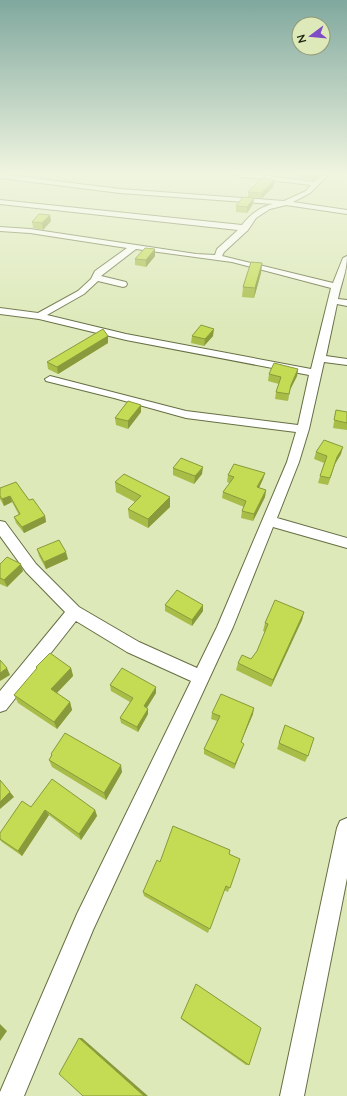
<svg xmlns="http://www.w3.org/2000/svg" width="347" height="1096" font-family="Lato,sans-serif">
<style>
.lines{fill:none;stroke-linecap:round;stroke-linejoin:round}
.minor-casing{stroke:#666f43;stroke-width:2}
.minor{fill:#fff;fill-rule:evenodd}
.wall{fill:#a8bd48}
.shaded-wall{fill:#889a3b}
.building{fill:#c3dc54;stroke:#889a3b}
</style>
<rect width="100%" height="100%" fill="#dde9b9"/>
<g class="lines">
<defs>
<path id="minor" d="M0,174L120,189L284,201L306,191L311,185L236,176L233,174H254L314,182L322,174H329L310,193L293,202L347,210V214L286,205L270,209L256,218L248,230L224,252L222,256L333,283L343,258L347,256C347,272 341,283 338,299L347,300V306L337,304L326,356L347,359V365L324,362L309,429L299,462L277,518L347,538V548L273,527L233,627L93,930L24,1096H0V1092L77,914L191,681L127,652L76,621L6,710L0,712V691L65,612L26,572L0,536V521L5,522L36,564L79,607L139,642L197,668L217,627L287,462L296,432L186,418L114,398L46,381L45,379L50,376L186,411L298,425L309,375L126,340L39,319L0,314V308L38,313L78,291L91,279L95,271L127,248L30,233L0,231V227L30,229L196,254L215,255L217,249L238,230L0,204V200L242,225C250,215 259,207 273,204L120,193L0,178ZM136,249L232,262L331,288L311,369L126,334L47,315L84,294L98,281L123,287L126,286L127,284L126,282L101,276Z
M347,818V878L304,1096H280L337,828L340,821Z"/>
</defs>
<use href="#minor" class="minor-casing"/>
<use href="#minor" class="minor"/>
</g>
<path class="wall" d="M299,174H320L313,180L299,178Z
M274,186L262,198L248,197V192Z
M254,198L253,204L247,213L236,212V206Z
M50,215L51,221L43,230L33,228L32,222Z
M155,256L146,267L135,265V259Z
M262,263L261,273L254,298L242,297L243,287Z
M108,336V343L58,374L48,369L47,362Z
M192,336H213L204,346L191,343Z
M298,369L297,376L289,392L288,401L275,399L276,392L279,384L268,381L269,374Z
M141,405V412L128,429L116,425L115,418Z
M336,410L347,412V430L333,428Z
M316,452L341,454L335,464L328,485L318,483L324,463L314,459Z
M173,468L202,474L194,484L173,475Z
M265,473L263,479L259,488L266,490L265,497L253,521L241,518L242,511L244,507L222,498L223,492L230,483L227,482L228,475Z
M115,482L170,497V507L148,528L129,518L128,509L135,502L116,492Z
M0,488L29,500L45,516L46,522L24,533L16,523L14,517L19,515L12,502L4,506L0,499Z
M37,549L68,559L46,569L39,556Z
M0,564L23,571L7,587L0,584Z
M165,605H203V611L192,626L165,611Z
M304,612L302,620L271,687L236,670L238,663L251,659L257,651L265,632L263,631L265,623Z
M36,667L71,668L73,676L57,693L70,702L72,710L57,729L18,703L14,695L37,669Z
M110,685L156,693L147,708L148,714L138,732L121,723L120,718L130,702L111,691Z
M212,713L253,714L241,742L242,749L234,769L204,754V749L217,721L211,719Z
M285,725L308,756L305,762L277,749Z
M51,754L122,772L106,800L52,767L49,760L51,756Z
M31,807L95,810L97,816L81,840L49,815L22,856L2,842L0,840V833Z
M229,854L240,859L228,892L224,890L208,933L144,896L143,892L160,862Z
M196,984L249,1065H246L181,1019Z"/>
<path class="shaded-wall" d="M315,174H320L313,180L314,175Z
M274,180V186L262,198V193Z
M254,198L253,204L247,213V207Z
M50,215L51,221L43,230L42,223Z
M155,249V256L146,267V260Z
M262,263L261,273L254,298L255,288Z
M214,329L213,336L204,346L205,339Z
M108,336V343L58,374L57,367Z
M298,369L297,376L289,392L288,401L291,385Z
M141,405V412L128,429V421Z
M343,447L341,454L335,464L328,485L337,457Z
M203,467L202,474L194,484L195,476Z
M265,473L263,479L256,494L257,487Z
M266,490L265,497L253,521L254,514Z
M10,496L12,502L4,506L2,499Z
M170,497V507L148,528V519Z
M45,516L46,522L24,533L22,527Z
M66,552L68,559L46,569L44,562Z
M21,564L23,571L7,587L4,580Z
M203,605V611L192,626V620Z
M304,612L302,620L271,687L273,680Z
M7,668L10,675L0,681V673Z
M71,668L73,676L53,697L51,689Z
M156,687V693L144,712V706Z
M70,702L72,710L57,729L54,722Z
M254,708L253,714L239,747L241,742Z
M148,709V714L138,732L137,727Z
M244,744L234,769L235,764Z
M121,765L122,772L106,800L104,793Z
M10,792L14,797L0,809V802Z
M45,810L49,815L22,856L18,851Z
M95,810L97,816L81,840L79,834Z
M0,1024L7,1031L0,1041Z
M79,1038H82L148,1096H144Z"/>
<path class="building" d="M264,176L268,179L274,180L262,193L248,192Z
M243,197L254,198L247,207L236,206Z
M39,214L50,215L42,223L32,222Z
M145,248L155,249L146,260L135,259Z
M251,262L262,263L255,288L243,287Z
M201,325L214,329L205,339L192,336Z
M103,329L108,336L57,367L47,362Z
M274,363L298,369L291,385L289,394L276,392L281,377L269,374Z
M128,401L141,405L128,421L115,418Z
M336,410L347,412V423L334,420Z
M324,440L343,447L337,457L330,478L320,476L327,456L316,452Z
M181,458L203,467L195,476L173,468Z
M234,464L265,473L257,487L266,490L254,514L242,511L246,501L223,492L234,477L228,475Z
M124,474L170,497L148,519L128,509L141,496L115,482Z
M16,482L29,500L33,499L45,516L22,527L14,517L20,514L10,496L2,499L0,496V488Z
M59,540L66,552L44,562L37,549Z
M7,557L21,564L4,580L0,578V564Z
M177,590L203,605L192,620L165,605Z
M275,600L304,612L273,680L238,663L242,655L251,659L257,651L268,624L265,623Z
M50,653L71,668L51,689L70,702L54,722L14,695L37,668L36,667Z
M0,660L7,668L0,673Z
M122,668L156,687L144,706L148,709L137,727L120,718L133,698L110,685Z
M221,694L254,708L241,742L244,744L235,764L204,749L220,716L212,713Z
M285,725L314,738L308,756L279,743Z
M65,733L121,765L104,793L49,760L52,755L51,754Z
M52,779L95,810L79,834L45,810L18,851L0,839V833L22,801L31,807Z
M0,780L10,792L0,802Z
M173,826L230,850L229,854L240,859L230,888L226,886L210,929L143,892L157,860L160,862Z
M196,984L261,1028L249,1065L181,1018Z
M79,1038L144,1096H83L59,1074Z"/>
<linearGradient id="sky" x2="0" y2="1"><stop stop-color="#80a89e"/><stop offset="0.53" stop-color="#f0f5e0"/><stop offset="1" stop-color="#f0f5e0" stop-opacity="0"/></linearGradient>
<rect width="347" height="328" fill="url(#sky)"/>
<g transform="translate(311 36) rotate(254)"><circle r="19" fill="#dde9b9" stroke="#909975"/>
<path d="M0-3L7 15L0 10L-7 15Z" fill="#7e4dc6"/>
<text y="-6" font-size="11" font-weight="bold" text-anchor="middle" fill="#1d200e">N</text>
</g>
</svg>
